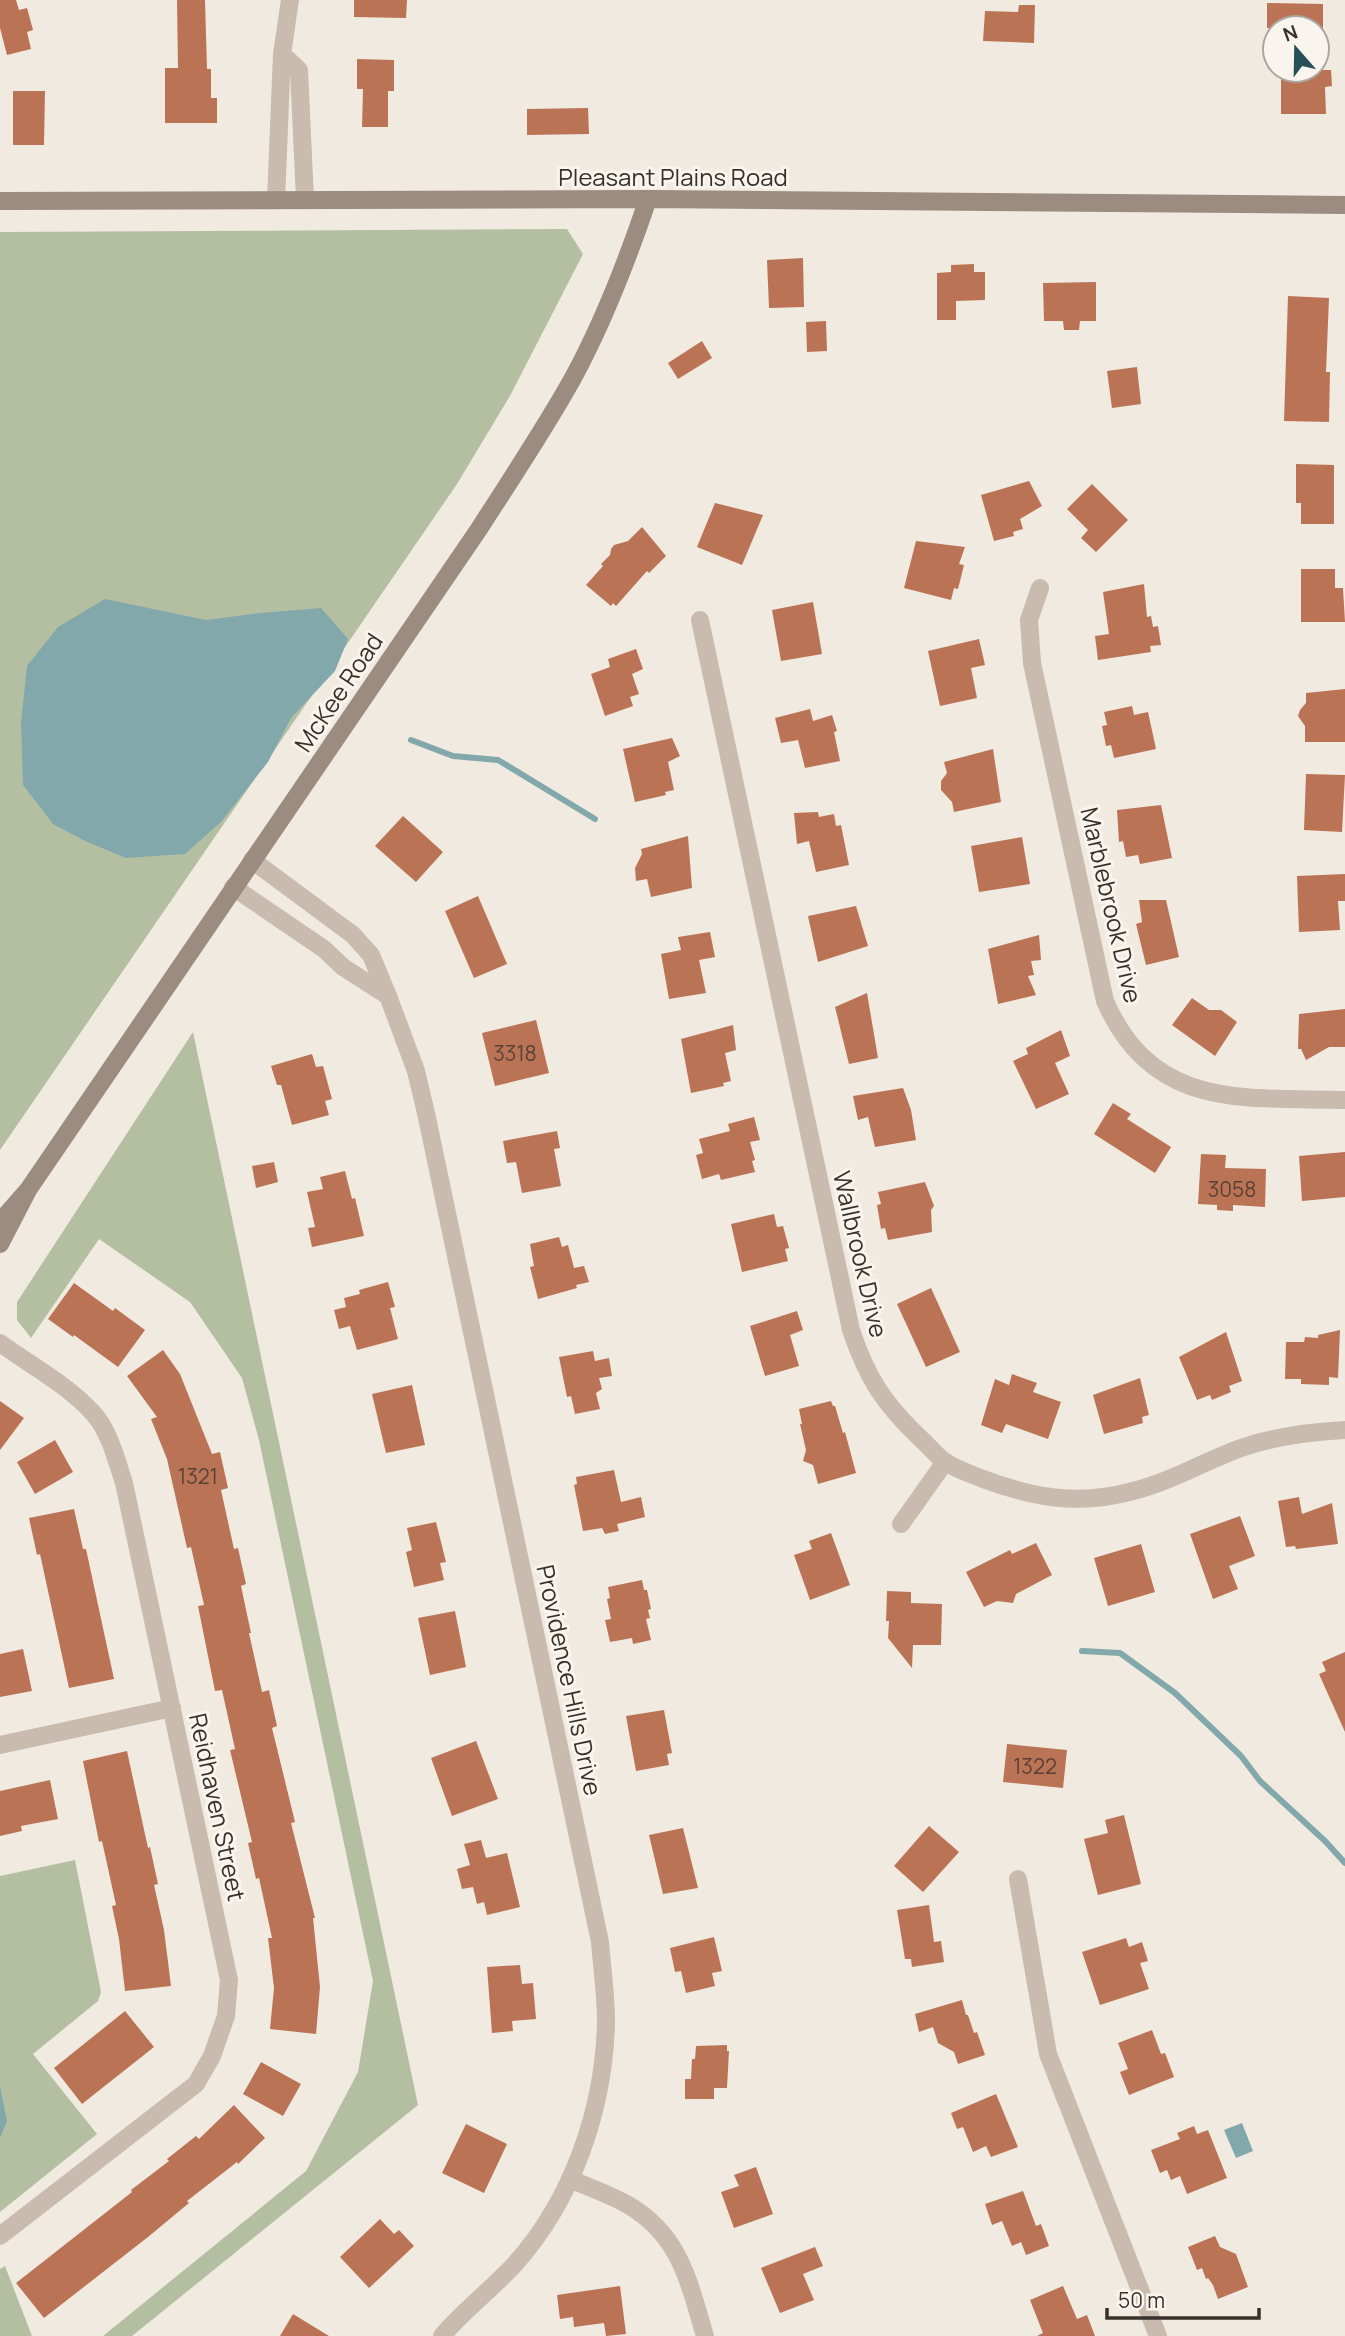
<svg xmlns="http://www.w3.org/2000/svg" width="1345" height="2336" font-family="Manrope,sans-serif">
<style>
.green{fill:#b4bfa2}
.water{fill:#82a8ac}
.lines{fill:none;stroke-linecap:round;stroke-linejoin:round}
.stream{stroke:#82a8ac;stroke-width:6}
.building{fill:#bb7355}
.street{stroke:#c9bbae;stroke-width:18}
.secondary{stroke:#9c8b7f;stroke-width:18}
.labels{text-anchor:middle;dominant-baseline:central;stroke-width:6;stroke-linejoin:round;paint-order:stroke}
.number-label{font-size:21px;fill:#594136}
.street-label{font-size:24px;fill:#38302b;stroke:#f9f4ed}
</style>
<rect width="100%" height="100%" fill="#f1eae1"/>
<path class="green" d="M567,229L583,254L511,394L457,484L0,1150V232Z
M193,1032L418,2105L132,2336H103L306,2171L358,2072L373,1981L259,1440L242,1378L190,1302L99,1239L31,1338L17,1320V1302Z
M75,1860L101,1992L98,2001L33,2054L97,2134L0,2212V1876Z
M5,2266L32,2336H0V2269Z"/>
<path class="water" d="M105,599L206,620L260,613L321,608L348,639L335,671L291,718L268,762L221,822L185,854L126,858L85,841L53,824L23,785L21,722L27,666L58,627Z
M0,2086L7,2121L0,2138Z
M1242,2123L1253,2151L1236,2158L1224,2130Z"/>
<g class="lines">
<path class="stream" d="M411,740L453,756L498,760L595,819
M1082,1651L1120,1653L1175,1693L1241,1756L1260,1781L1325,1841L1345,1863"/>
</g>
<path class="building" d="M0,0H16L19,10L27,8L33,30L27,32L31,49L7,55L0,28Z
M177,0H205L207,69H211V98H217V123H165V68H178Z
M354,0H407L406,18L354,17Z
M1267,3L1323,4V28H1267Z
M1019,5H1035L1034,43L983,41L985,11L1018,12Z
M357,59L394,60V91H388V127H362L363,89H357Z
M1281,70H1331L1332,86L1325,87L1326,114H1281Z
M13,91H45L44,145H13Z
M588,108L589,134L527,135V109Z
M803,258L804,307L769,308L767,260Z
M974,264V272H985V300L956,301V320H937V273L951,272V265Z
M1096,282V321H1080L1079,330H1064L1063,321H1044L1043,283Z
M1288,296L1329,298L1326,372H1330L1329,422L1284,421Z
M826,321L827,351L807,352L806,322Z
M702,341L712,358L678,379L668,363Z
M1137,367L1141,404L1112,408L1107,371Z
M1296,464L1334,465V524H1301V503H1296Z
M1029,481L1042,506L1020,519L1023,529L1013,532L1014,536L994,541L981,495Z
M1092,484L1128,520L1096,552L1081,538L1088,530L1067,509Z
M715,503L763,515L742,565L697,547Z
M642,527L666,556L649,573L647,571L616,606L613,603L611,606L586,585L603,566L601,564L610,555L611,549L614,545L628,541Z
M916,541L965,547L959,564L964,565L958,589L954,588L951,600L904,588Z
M1301,569H1335V588H1343L1345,622H1301Z
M1144,584L1147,617L1151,616L1153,627L1158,626L1161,645L1150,646L1151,652L1098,660L1095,636L1109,634L1103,592Z
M813,602L822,654L781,661L772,610Z
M979,639L985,665L971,668L977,698L940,706L928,651Z
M636,649L643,669L632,674L639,694L630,697L633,706L605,716L591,674L610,667L608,659Z
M1345,689V742H1305V726L1298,716L1300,710L1306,703V693Z
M1132,706L1134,715L1148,712L1156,749L1114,758L1111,745L1106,746L1102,726L1107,725L1104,712Z
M810,709L813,721L832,715L837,731L834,732L840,761L805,768L798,740L781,743L775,718Z
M672,738L680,756L668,762L674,790L665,792L666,795L635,802L623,749Z
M993,749L1001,802L954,812L952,802L941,790V781L947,773L944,762Z
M1306,774L1345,775L1342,832L1304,830Z
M1161,805L1172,858L1140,864L1138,855L1126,857L1123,841L1119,842L1117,810Z
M818,812L819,817L834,814L836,826L841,825L849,865L816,872L809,841L797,844L794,813Z
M403,816L443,852L416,882L375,846Z
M688,836L692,888L651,897L647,879L636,881L635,868L642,854L641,849Z
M1022,837L1030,884L979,892L971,846Z
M1345,874V901H1338L1340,930L1299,932L1297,876Z
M478,896L507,964L474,978L445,911Z
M1139,900H1166L1179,957L1146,965L1136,924L1142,922Z
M856,906L868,946L818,962L808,916Z
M710,932L715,957L699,960L706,993L669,999L661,954L681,950L678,937Z
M1039,935L1041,960L1031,961L1034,975L1028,976L1036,995L998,1004L988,949Z
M867,993L878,1058L849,1064L835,1007Z
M1192,998L1209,1010H1221L1237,1022L1215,1056L1172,1025Z
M1345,1009V1047H1329L1306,1060L1301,1049H1298L1299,1014Z
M536,1020L549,1073L495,1086L482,1033Z
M733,1025L736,1050L725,1053L731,1081L723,1083L724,1086L691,1093L681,1039Z
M1061,1030L1070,1056L1055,1063L1069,1094L1036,1109L1013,1061L1028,1054L1026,1048Z
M312,1054L316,1067L323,1066L332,1099L325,1101L329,1115L292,1125L281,1085H277L271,1066Z
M903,1088L911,1110L916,1140L875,1147L868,1117L858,1120L853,1096Z
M1113,1103L1131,1114L1127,1119L1171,1147L1155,1173L1094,1134Z
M754,1117L760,1140L750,1142L755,1160L752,1161L755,1172L721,1180L719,1174L702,1179L696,1155L703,1153L699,1139L730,1131L728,1124Z
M557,1131L560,1148L554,1149L561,1186L522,1193L516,1162L507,1163L503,1141Z
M1345,1152V1197L1302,1201L1299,1156Z
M1201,1154L1226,1155L1225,1168L1266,1169L1265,1207L1233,1205V1211L1217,1210V1205L1198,1204Z
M274,1162L278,1182L256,1188L252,1166Z
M345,1171L352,1199L355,1198L364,1236L312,1247L308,1228L315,1227L307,1192L323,1189L320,1177Z
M925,1182L934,1206L931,1210L932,1232L888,1240L885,1228L881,1229L877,1205L881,1204L878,1192Z
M774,1214L777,1227L783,1226L789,1248L785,1249L788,1261L742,1272L731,1224Z
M559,1237L562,1247L568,1245L574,1268L584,1266L589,1282L576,1285L577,1288L538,1299L530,1267L534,1266L530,1244Z
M388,1282L395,1307L390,1308L398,1339L357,1350L350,1326L339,1329L334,1310L346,1307L344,1298L360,1294L359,1290Z
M74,1283L113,1311L115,1308L145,1330L118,1367L74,1335L73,1337L48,1319Z
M931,1288L960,1352L926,1367L897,1304Z
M797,1311L803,1330L790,1335L799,1366L765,1376L750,1326Z
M1340,1330L1338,1378L1329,1377V1385L1301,1384V1379H1285L1286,1342H1304L1305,1337L1318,1338V1335Z
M1226,1332L1242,1381L1229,1386L1231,1392L1212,1400L1210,1395L1197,1400L1179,1357Z
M163,1350L180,1374L212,1454L220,1452L228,1488L221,1490L234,1549L238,1548L246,1584L241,1586L251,1633H249L262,1692L269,1690L277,1726L272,1728L295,1822L291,1823L315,1918H313L320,1987L316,2034L270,2029L274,1988L268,1938H272L259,1878L256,1879L248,1843L252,1842L230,1750L235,1749L222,1690L215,1691L198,1606L204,1605L191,1547L187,1548L167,1459L151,1419L157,1417L127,1376Z
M593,1351L595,1361L609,1358L612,1376L599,1378L602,1389L596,1393L600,1409L575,1414L571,1396L567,1397L559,1357Z
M1012,1374L1037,1383L1033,1392L1061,1402L1048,1439L1006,1424L1002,1433L981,1425L995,1379L1009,1385Z
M1140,1378L1149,1415L1142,1417L1143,1423L1104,1434L1093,1395Z
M412,1385L425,1445L386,1453L372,1394Z
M0,1401L24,1418L0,1450Z
M831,1401L833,1406H835L843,1433L845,1432L856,1473L818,1484L813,1465L803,1461L806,1450L800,1424H802L799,1409Z
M55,1440L73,1472L35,1494L17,1462Z
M614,1470L621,1502L641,1497L645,1517L617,1524L619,1531L605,1534L602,1528L583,1531L574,1485L577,1484L576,1477Z
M1299,1497L1302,1514L1332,1503L1338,1544L1296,1549L1295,1546L1286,1547L1278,1501Z
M74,1509L83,1549H86L114,1679L69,1688L40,1554L37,1555L29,1518Z
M1240,1516L1255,1556L1229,1566L1238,1589L1213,1599L1190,1534Z
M436,1522L446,1562L440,1563L444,1580L414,1587L406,1552L412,1550L407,1528Z
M831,1533L850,1585L810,1600L794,1555L812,1549L809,1541Z
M1036,1543L1052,1575L1016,1594L1013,1603L997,1601L984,1607L966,1572L1010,1550L1012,1554Z
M1141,1544L1155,1592L1108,1606L1094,1558Z
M642,1580L644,1590H647L651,1609L648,1610L650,1618L646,1619L651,1640L633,1644L632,1638L610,1642L605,1620L611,1619L607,1599L610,1598L608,1587Z
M887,1591L911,1592V1603L942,1604L941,1645H913L912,1668L888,1638L889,1621H886Z
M455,1611L466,1667L430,1675L418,1618Z
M23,1649L32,1691L0,1697V1654Z
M1345,1652V1732L1319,1674L1326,1671L1322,1662Z
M664,1710L672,1753L667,1754L669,1765L636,1771L626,1716Z
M476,1741L498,1799L452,1816L431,1758Z
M1007,1744L1067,1750L1063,1788L1003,1782Z
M127,1751L148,1848L150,1847L158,1884L154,1885L164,1930L171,1986L125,1991L119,1939L112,1906L116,1905L102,1841L99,1842L83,1761Z
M50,1780L58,1819L21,1826L22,1831L0,1836V1791Z
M1124,1815L1141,1884L1098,1895L1084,1839L1108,1833L1105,1820Z
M929,1826L959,1852L923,1892L894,1866Z
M683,1828L698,1888L663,1894L649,1835Z
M481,1840L486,1858L507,1853L520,1907L487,1915L484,1902L477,1904L473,1887L462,1889L457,1869L470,1865L464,1844Z
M929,1905L934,1942L941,1941L944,1962L912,1967L911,1959H905L897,1910Z
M714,1937L722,1971L712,1973L715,1986L686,1993L681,1971L675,1972L670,1948Z
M1126,1938L1129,1947L1142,1942L1148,1961L1140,1963L1149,1989L1100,2005L1082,1952Z
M520,1965L522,1984L533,1983L536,2019L512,2021L513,2031L492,2033L487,1967Z
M962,2000L966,2015H968L974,2033L977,2032L985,2055L958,2064L954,2052L938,2043L933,2027L919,2032L915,2014Z
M125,2011L154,2047L82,2104L54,2068Z
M1152,2030L1161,2054L1165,2053L1174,2077L1129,2095L1120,2072L1128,2069L1118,2043Z
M727,2045V2051H729L727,2088H714V2099H685V2079H691L692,2059H695L696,2046Z
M261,2062L301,2084L283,2116L243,2094Z
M996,2094L1018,2147L991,2157L986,2146L973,2152L963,2127L957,2129L951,2113Z
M234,2105L265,2138L238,2164L237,2162L187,2201L189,2203L148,2237L44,2318L16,2283L132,2192L131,2190L169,2161L167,2159L196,2136L199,2139Z
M466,2124L507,2144L484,2193L442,2173Z
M1194,2126L1197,2134L1208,2130L1227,2178L1187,2194L1180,2176L1171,2180L1167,2170L1160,2173L1151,2150L1180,2139L1177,2133Z
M756,2167L773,2214L734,2228L721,2192L739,2186L734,2175Z
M1023,2191L1036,2226L1041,2224L1049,2246L1026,2255L1021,2242L1012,2246L1002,2221L992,2225L985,2204Z
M380,2219L394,2234L399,2230L414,2246L369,2288L340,2257Z
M1215,2236L1220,2247L1236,2254L1248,2287L1218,2299L1213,2285L1208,2278L1206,2279L1202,2268L1197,2270L1188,2247Z
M815,2247L823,2266L803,2274L814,2300L780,2313L761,2268Z
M620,2286L626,2334L606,2336L604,2323L574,2327L573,2317L560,2319L557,2295Z
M1063,2286L1077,2319L1087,2315L1095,2336H1037L1043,2333L1030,2300Z
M293,2314L329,2336H280Z"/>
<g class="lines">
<path class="street" d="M282,54L299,70L305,200
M276,200L282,54L290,0
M1040,588L1029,620L1032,663L1105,1001C1153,1111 1244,1097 1345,1100
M700,620L851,1330C867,1378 884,1404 921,1439C929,1446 936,1455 944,1461C955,1469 971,1474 983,1479C1034,1498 1079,1506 1133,1491C1170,1482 1205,1461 1241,1448C1275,1436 1309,1432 1345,1430
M233,887L324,949L343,967L388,996L371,955L353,935L252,860
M388,996L416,1071L426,1113L600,1942C602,1968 606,1995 606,2022C604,2109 573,2199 515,2264C492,2289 464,2310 442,2336
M0,1343C29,1364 69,1386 93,1413C110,1432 116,1459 124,1483L229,1980L226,2016L212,2056L196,2084L0,2236
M901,1524L945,1462
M0,1745L172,1708
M1018,1879L1048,2054L1158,2336
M570,2179C590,2188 612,2195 630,2206C681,2237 689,2283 705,2336"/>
<path class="secondary" d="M0,201L648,199L1345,205
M28,1190L479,529C511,479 544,430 573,378C604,321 627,261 648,199
M0,1222L28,1190L0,1244"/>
</g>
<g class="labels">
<g class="number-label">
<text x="515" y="1053">3318</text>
<text x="1232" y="1189">3058</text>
<text x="198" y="1476">1321</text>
<text x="1035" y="1766">1322</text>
</g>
<g class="street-label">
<text x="673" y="176">Pleasant Plains Road</text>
<text transform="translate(338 692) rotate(-56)">McKee Road</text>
<text transform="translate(1112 905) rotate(77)">Marblebrook Drive</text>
<text transform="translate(861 1254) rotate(77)">Wallbrook Drive</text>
<text transform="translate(570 1680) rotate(78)">Providence Hills Drive</text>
<text transform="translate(218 1807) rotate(78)">Reidhaven Street</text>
</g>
</g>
<g transform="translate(1296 49) rotate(340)"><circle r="33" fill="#f9f4ed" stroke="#aca69f" stroke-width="2"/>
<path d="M0-5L12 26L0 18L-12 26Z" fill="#245056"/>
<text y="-10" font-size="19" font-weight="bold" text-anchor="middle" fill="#38302b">N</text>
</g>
<path d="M1107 2308v10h152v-10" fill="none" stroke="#38302b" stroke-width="3.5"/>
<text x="1118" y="2308" font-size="21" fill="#38302b" stroke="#f9f4ed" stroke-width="5" paint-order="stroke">50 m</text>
</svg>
